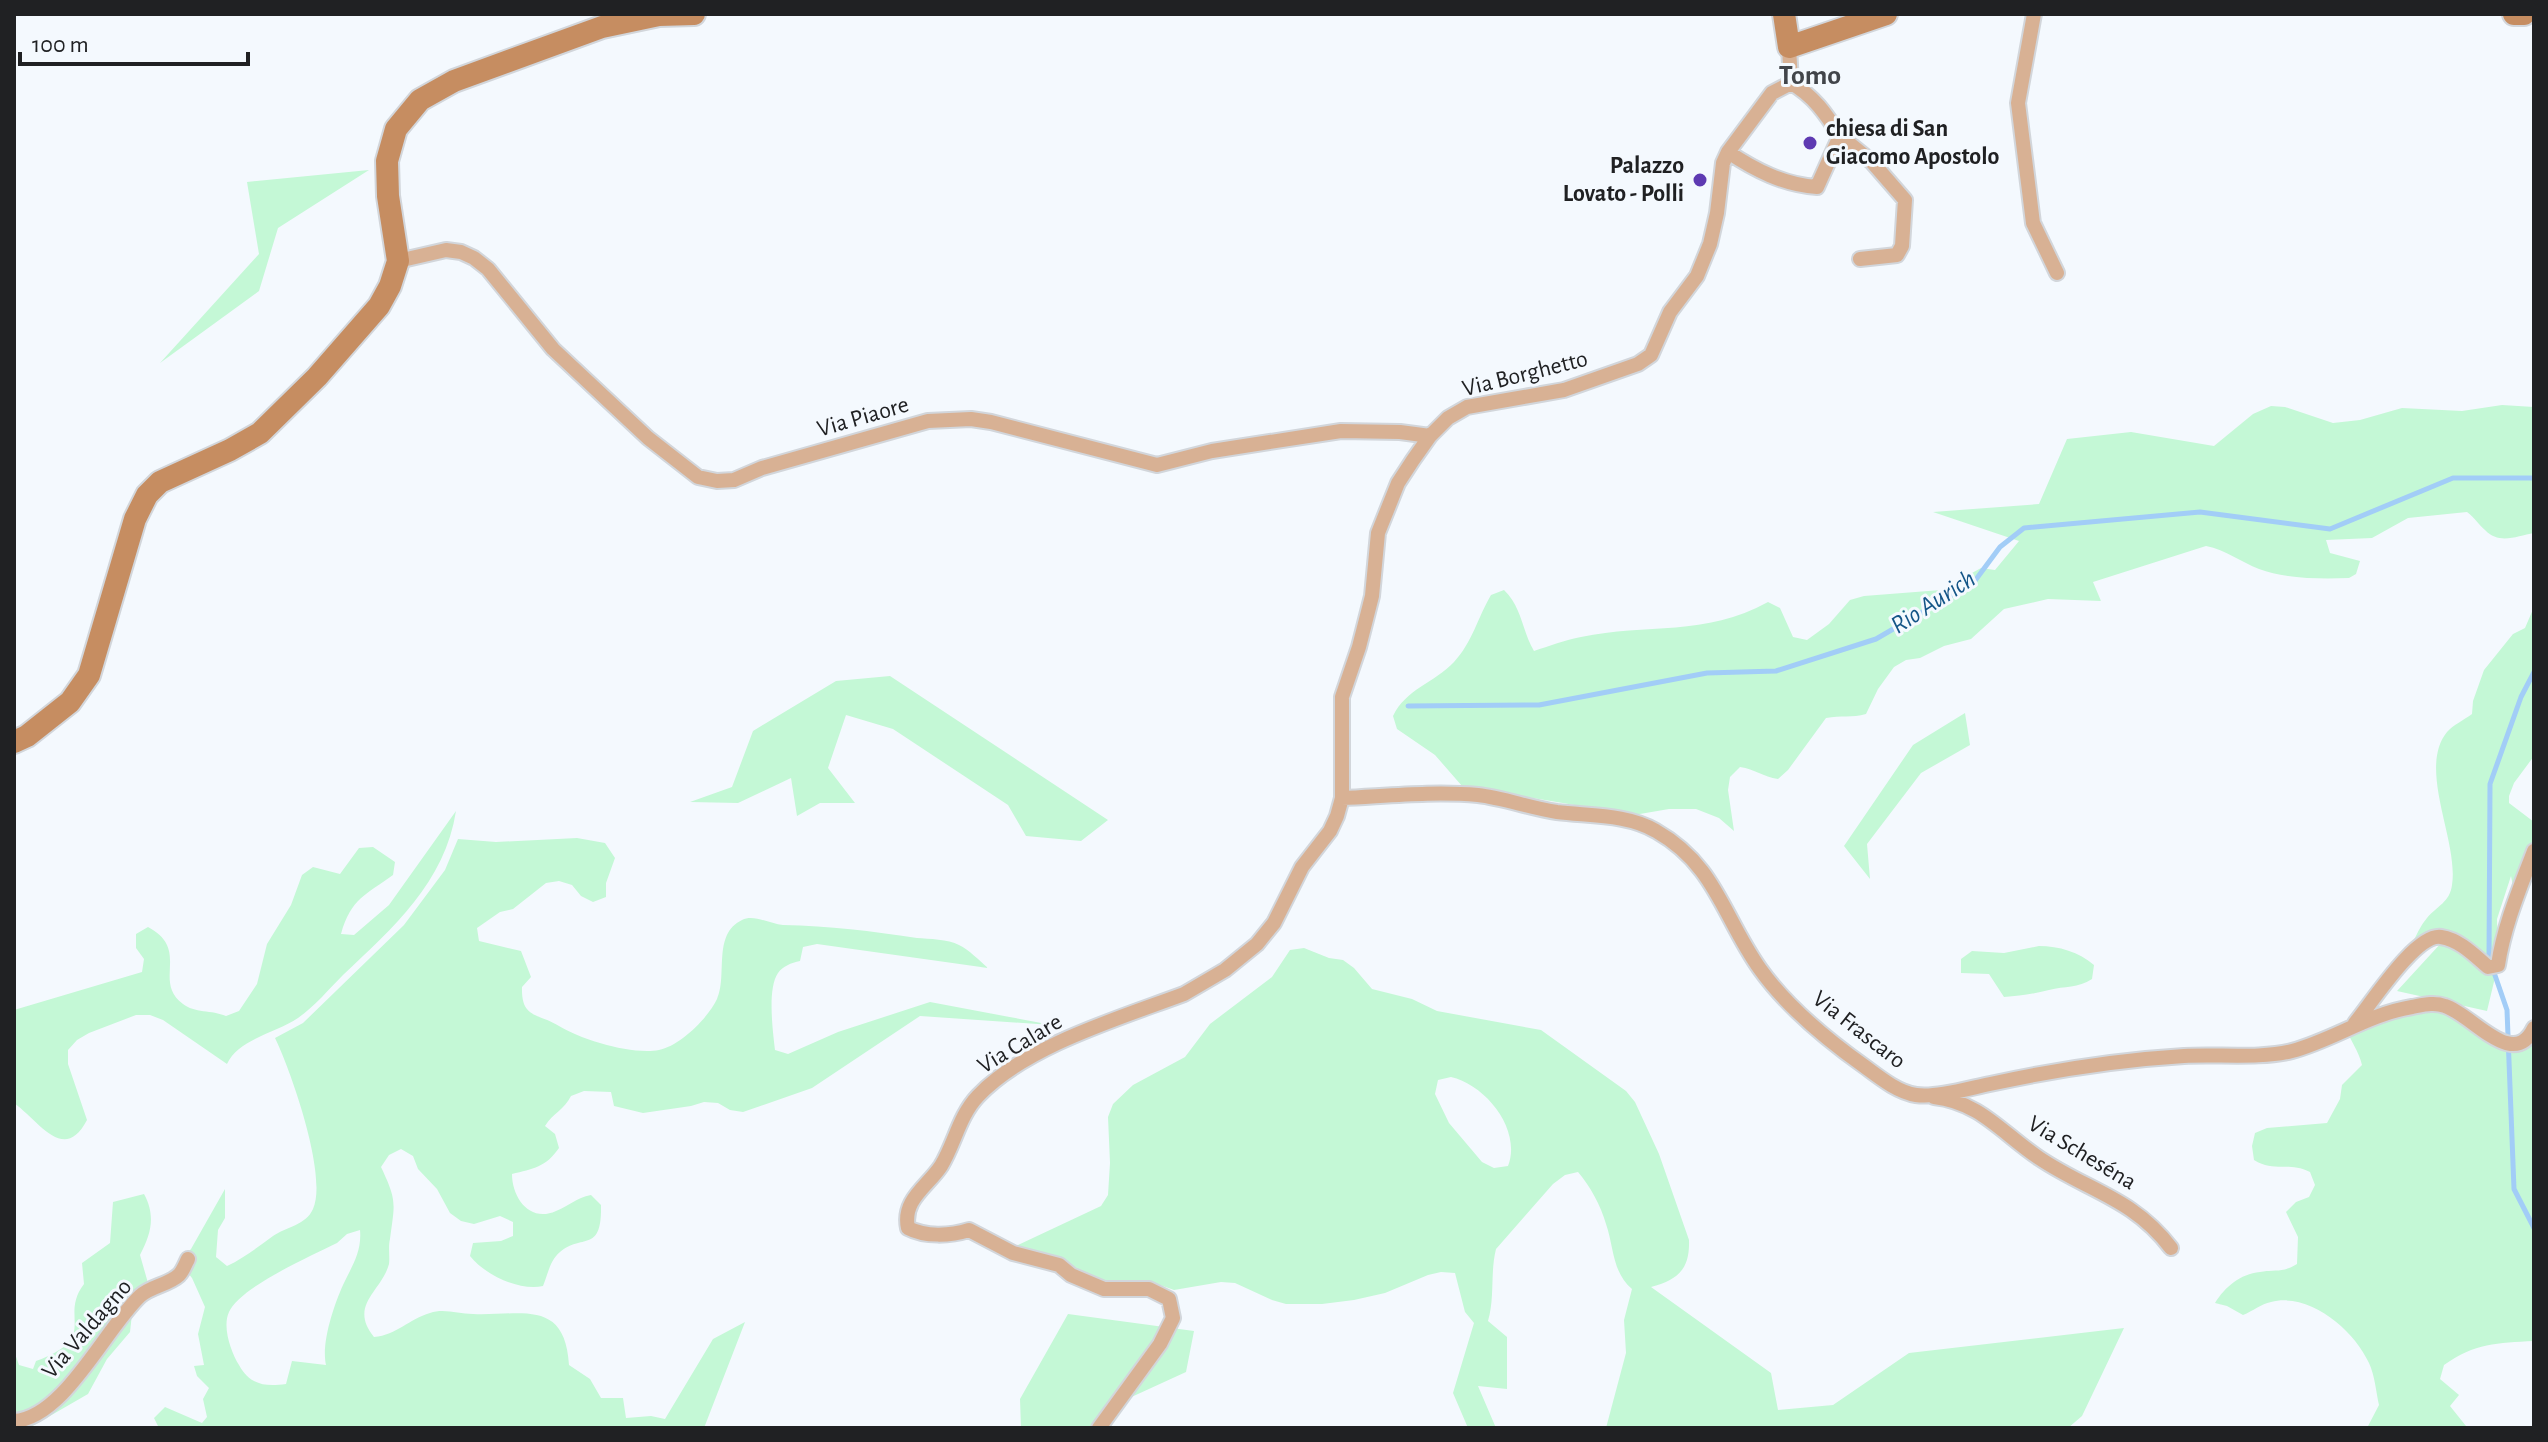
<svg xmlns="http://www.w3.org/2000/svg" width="2548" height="1442" font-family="'Alegreya Sans',sans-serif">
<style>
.green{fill:#c4f8d6;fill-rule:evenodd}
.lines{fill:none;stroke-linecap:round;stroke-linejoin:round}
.stream{stroke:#a2cdf7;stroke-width:5}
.street-casing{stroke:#d2d6db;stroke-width:18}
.secondary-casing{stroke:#d2d6db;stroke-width:26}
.street{stroke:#d8b194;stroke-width:14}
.secondary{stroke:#c68d61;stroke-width:22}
.poi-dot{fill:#5e3ab2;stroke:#f4f9fe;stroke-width:3}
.labels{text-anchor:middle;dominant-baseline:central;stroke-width:6;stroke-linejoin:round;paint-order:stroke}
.poi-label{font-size:24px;font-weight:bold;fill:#202123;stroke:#f4f9fe;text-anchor:start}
.street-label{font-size:24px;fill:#202123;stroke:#f4f9fe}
.water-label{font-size:26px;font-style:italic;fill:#145587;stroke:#f4f9fe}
.quarter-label{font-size:28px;font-weight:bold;fill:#42454a;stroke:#f4f9fe}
</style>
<rect width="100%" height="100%" fill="#f4f9fe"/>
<path class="green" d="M369,170L278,228L259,291L160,363L259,254L247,182Z
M2502,405L2534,407V533C2517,536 2499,545 2485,530C2478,524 2475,518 2467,512L2408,518L2372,538L2326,540L2330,553L2360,561L2356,574L2349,578C2321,579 2286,579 2259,569C2241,562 2226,550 2206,546L2093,582L2101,601L2048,599L2004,609L1971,639L1944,646L1920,658L1906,660L1894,667L1878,689L1866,714C1852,718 1841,715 1826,718L1788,770L1778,779C1763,777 1755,769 1740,767L1730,777L1728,790L1734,831L1719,818L1696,809H1669L1634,815L1462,786L1435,755L1397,729L1393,716C1406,689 1434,683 1454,662C1472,643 1478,617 1491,595L1504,590C1522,607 1522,631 1534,651C1549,646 1565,640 1581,637C1647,623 1705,637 1768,602L1780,608L1793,637L1807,640L1829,624L1850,600L1864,596L1941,590L1981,568L1995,570L2019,541L1933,512L2039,504L2067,439L2131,432L2214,446L2253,414L2271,406L2285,407L2333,423L2360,420L2402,408L2462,411Z
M2534,607V756L2514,783L2509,796V803L2534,822V870L2513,886L2511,876L2497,919L2498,965L2487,1011L2397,991L2442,942L2426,936L2414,940C2418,932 2421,925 2427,918C2437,906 2450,902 2452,885C2459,841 2417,769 2447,732C2453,725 2464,720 2472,714L2473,701L2484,670L2513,634L2525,628Z
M890,676L1108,820L1081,841L1026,836L1008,805L893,729L846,715L828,768L855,803H820L797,816L791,778L738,803L690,802L732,787L753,731L836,681Z
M1965,713L1970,745L1921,773L1867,844L1870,879L1844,846L1913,745Z
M456,811C445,882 393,928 343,975C329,989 314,1007 298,1018C276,1033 238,1039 227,1064L163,1020L150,1015H136L89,1033L77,1040L68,1050V1064L87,1120C64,1164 39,1121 14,1103V1010L142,972L144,959L136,948V934L148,927C191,950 152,981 183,1004C194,1013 212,1010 226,1016L239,1011L257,984L267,944L291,905L302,875L313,867L340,874L359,848L373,847L395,862L393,875C366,895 351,898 341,934L354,935L389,905Z
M577,838L605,843L615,858L606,883V897L593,902L581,896L572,885L559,881L546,883L513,909L500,912L477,928L479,941L521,951L531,977L522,987C521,1019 538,1013 559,1026C582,1040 632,1055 659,1050C680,1046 708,1018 717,999C728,976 712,934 742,920C754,914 770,924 783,925C830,926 871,931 917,938C929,939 948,939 959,945C969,950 979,960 988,968L817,944L803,947L800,961C791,963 783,966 778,973C767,989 773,1032 775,1050L788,1054L838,1032L930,1002L1052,1025L920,1016L812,1088L743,1112L730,1110L718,1103L704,1102L691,1106L643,1113L614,1106L611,1092L584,1091L571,1096C564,1110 553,1113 545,1126L555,1134L559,1148C546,1167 533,1169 512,1174C512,1198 530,1223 556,1211C569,1206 576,1198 591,1195L601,1205C602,1254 582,1233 560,1252C550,1260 548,1274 543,1286C519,1291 485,1275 470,1256L473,1243L501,1241L513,1236V1222L500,1216L474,1224L461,1221L450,1213L437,1189L418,1169L413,1156L401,1149L389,1155L381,1167C397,1201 395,1202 390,1239C388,1247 390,1257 389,1264C382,1291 348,1305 374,1337C397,1335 409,1319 430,1313C444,1308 458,1314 473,1314C521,1316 565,1298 569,1365L590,1379L601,1398H623L626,1418L651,1416L665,1419L713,1339L745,1322L704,1428H159L154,1418L165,1407L202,1423L207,1417L203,1399L209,1388L197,1376L194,1366L204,1365L198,1334L205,1307L192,1278L179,1262L191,1249L225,1189V1218L218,1230L216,1257L227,1266C244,1258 258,1247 273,1236C286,1227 306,1225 313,1209C328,1176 291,1071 275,1038L303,1023L404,925L445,870L458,839L496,842ZM360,1230C362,1252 352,1266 343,1285C334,1305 321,1343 326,1365L292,1361L286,1384C265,1387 250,1385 239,1365C231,1352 222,1327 229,1312C240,1287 311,1256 337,1243L347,1234Z
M2039,946C2059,946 2079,952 2094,965L2092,979C2078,988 2065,986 2049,990C2033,994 2020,996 2004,997L1989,974L1961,973V959L1972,951L2004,953Z
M1304,948L1329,958L1343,960L1354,968L1372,989L1412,999L1437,1011L1541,1030L1626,1091L1635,1102L1659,1154L1689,1240C1690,1270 1677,1280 1651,1287L1771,1373L1778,1410L1833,1405L1909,1353L2124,1328L2082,1416L2068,1428H1606L1626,1353L1624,1320L1632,1289C1612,1272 1614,1247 1606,1224C1601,1206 1590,1186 1578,1172L1565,1175L1553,1184L1496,1249C1490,1273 1495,1297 1488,1321L1507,1337V1389L1478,1386L1496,1428H1468L1453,1393L1474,1323L1465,1312L1455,1273L1441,1272L1428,1275L1385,1293L1354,1300L1322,1304H1286L1272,1300L1235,1283L1221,1282L1174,1290L1157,1284L1124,1282L1104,1289L1004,1248L1018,1245L1101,1206L1108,1195L1110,1163L1108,1117L1113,1104L1133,1085L1185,1057L1210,1024L1272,977L1290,950ZM1451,1077C1486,1085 1522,1130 1508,1166L1494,1168L1482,1162L1449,1123L1435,1094L1438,1080Z
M2406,1006L2448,1012L2494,1043L2534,1034V1341C2497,1343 2475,1343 2444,1365L2440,1379L2459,1395L2450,1406L2466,1426L2474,1428H2367L2379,1405C2376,1392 2375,1376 2369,1363C2354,1330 2310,1292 2271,1302C2261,1304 2253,1311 2243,1315L2227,1306L2215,1303C2225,1287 2240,1274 2260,1272C2277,1269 2282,1273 2297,1264L2298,1237L2286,1212L2296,1202L2309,1197L2315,1185L2310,1172C2288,1161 2275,1173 2254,1160L2252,1146L2255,1133L2267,1128L2327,1123L2340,1099L2342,1085L2362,1065C2359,1051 2350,1041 2346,1027Z
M144,1194C156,1216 151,1234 140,1255L148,1283L133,1305L130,1332L107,1359L88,1394L29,1428H14V1351L19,1365L33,1369L36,1361C101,1337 58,1318 84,1284L82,1263L110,1243L113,1202Z
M1068,1314L1194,1331L1186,1372L1114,1405L1104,1428H1021L1020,1399Z"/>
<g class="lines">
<path class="stream" d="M2534,672L2521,697L2490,784L2489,958L2507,1010L2514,1189L2534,1228
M1408,706L1539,705L1707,673L1776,671L1876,639L1974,582L2000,547L2024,528L2200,512L2330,529L2453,478H2534"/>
<defs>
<path id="street" d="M2034,14L2018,103L2033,223L2057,273
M1789,47L1791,83
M1840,136L1872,162L1905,200L1902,246L1897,255L1860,259
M1728,152C1755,170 1784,185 1817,187L1840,136C1826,114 1814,96 1791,83
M398,261L446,250L461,252L474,258L488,269L553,349L648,438L698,477L717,481L734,480L762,468L928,421L971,419L991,422L1157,465L1212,451L1341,431L1400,432L1430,436
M1342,798C1387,796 1433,791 1478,795C1504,798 1530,808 1557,812C1589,816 1628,814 1656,831C1716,865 1723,917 1760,969C1787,1007 1826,1039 1864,1066C1879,1077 1897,1092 1916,1095C1936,1098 1970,1088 1990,1084C2054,1070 2118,1060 2184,1056C2216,1054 2262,1059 2292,1051C2333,1040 2369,1014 2412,1007C2423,1005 2434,1002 2445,1006C2473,1015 2513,1071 2534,1028
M2355,1023C2371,1004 2416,933 2441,937C2460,940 2474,955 2488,967L2498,965C2504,925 2520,888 2534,851
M1934,1097C1980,1102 2003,1134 2039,1158C2088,1191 2133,1198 2171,1248
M14,1421C64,1418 105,1329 140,1296C151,1286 168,1285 179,1275C183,1271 186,1263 188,1259
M1099,1428L1160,1344L1173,1318L1169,1299L1149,1289H1104L1071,1275L1059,1265L1013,1253L969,1230C950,1236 925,1237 908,1228C902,1200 927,1187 941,1166C955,1143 959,1116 978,1096C1025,1046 1120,1018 1184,994L1225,970L1257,944L1274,923L1302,867L1330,831L1337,816L1342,798V697L1359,647L1372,596L1378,533L1398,483L1413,460L1430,436L1448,418L1467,407L1564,390L1638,364L1651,355L1670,312L1697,276L1710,244L1717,213L1723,163L1728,152L1772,93L1791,83"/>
<path id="secondary" d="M1784,14L1789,47L1886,14
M2514,14H2524
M14,742L27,736L70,702L89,675L135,519L147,495L160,482L230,450L260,433L317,377L379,306L390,286L398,261L388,196L387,161L396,129L420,100L454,81L602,27L659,15L694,14"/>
</defs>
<use href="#street" class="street-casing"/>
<use href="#secondary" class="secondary-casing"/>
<use href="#street" class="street"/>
<use href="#secondary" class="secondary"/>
</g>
<g class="poi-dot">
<circle cx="1810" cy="143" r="8"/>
<circle cx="1700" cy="180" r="8"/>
</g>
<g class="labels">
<g class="poi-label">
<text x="1826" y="129">chiesa di San<tspan x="1826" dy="28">Giacomo Apostolo</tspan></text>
<text x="1684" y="166" text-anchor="end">Palazzo<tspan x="1684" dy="28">Lovato - Polli</tspan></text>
</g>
<g class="street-label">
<text transform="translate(1525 374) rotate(-14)">Via Borghetto</text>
<text transform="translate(863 417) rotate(-16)">Via Piaore</text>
<text transform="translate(1859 1030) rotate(38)">Via Frascaro</text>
<text transform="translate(1020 1044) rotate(-31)">Via Calare</text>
<text transform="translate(2082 1153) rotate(31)">Via Scheséna</text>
<text transform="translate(87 1329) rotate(-49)">Via Valdagno</text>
</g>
<g class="water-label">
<text transform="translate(1933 602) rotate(-33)">Rio Aurich</text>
</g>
<g class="quarter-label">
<text x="1810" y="76">Tomo</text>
</g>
</g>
<rect width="2548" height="1442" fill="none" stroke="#202123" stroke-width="32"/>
<path d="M20 52v12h228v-12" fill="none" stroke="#202123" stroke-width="4"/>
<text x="32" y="52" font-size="24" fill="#202123" stroke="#f4f9fe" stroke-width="6" paint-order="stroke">100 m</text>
</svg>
